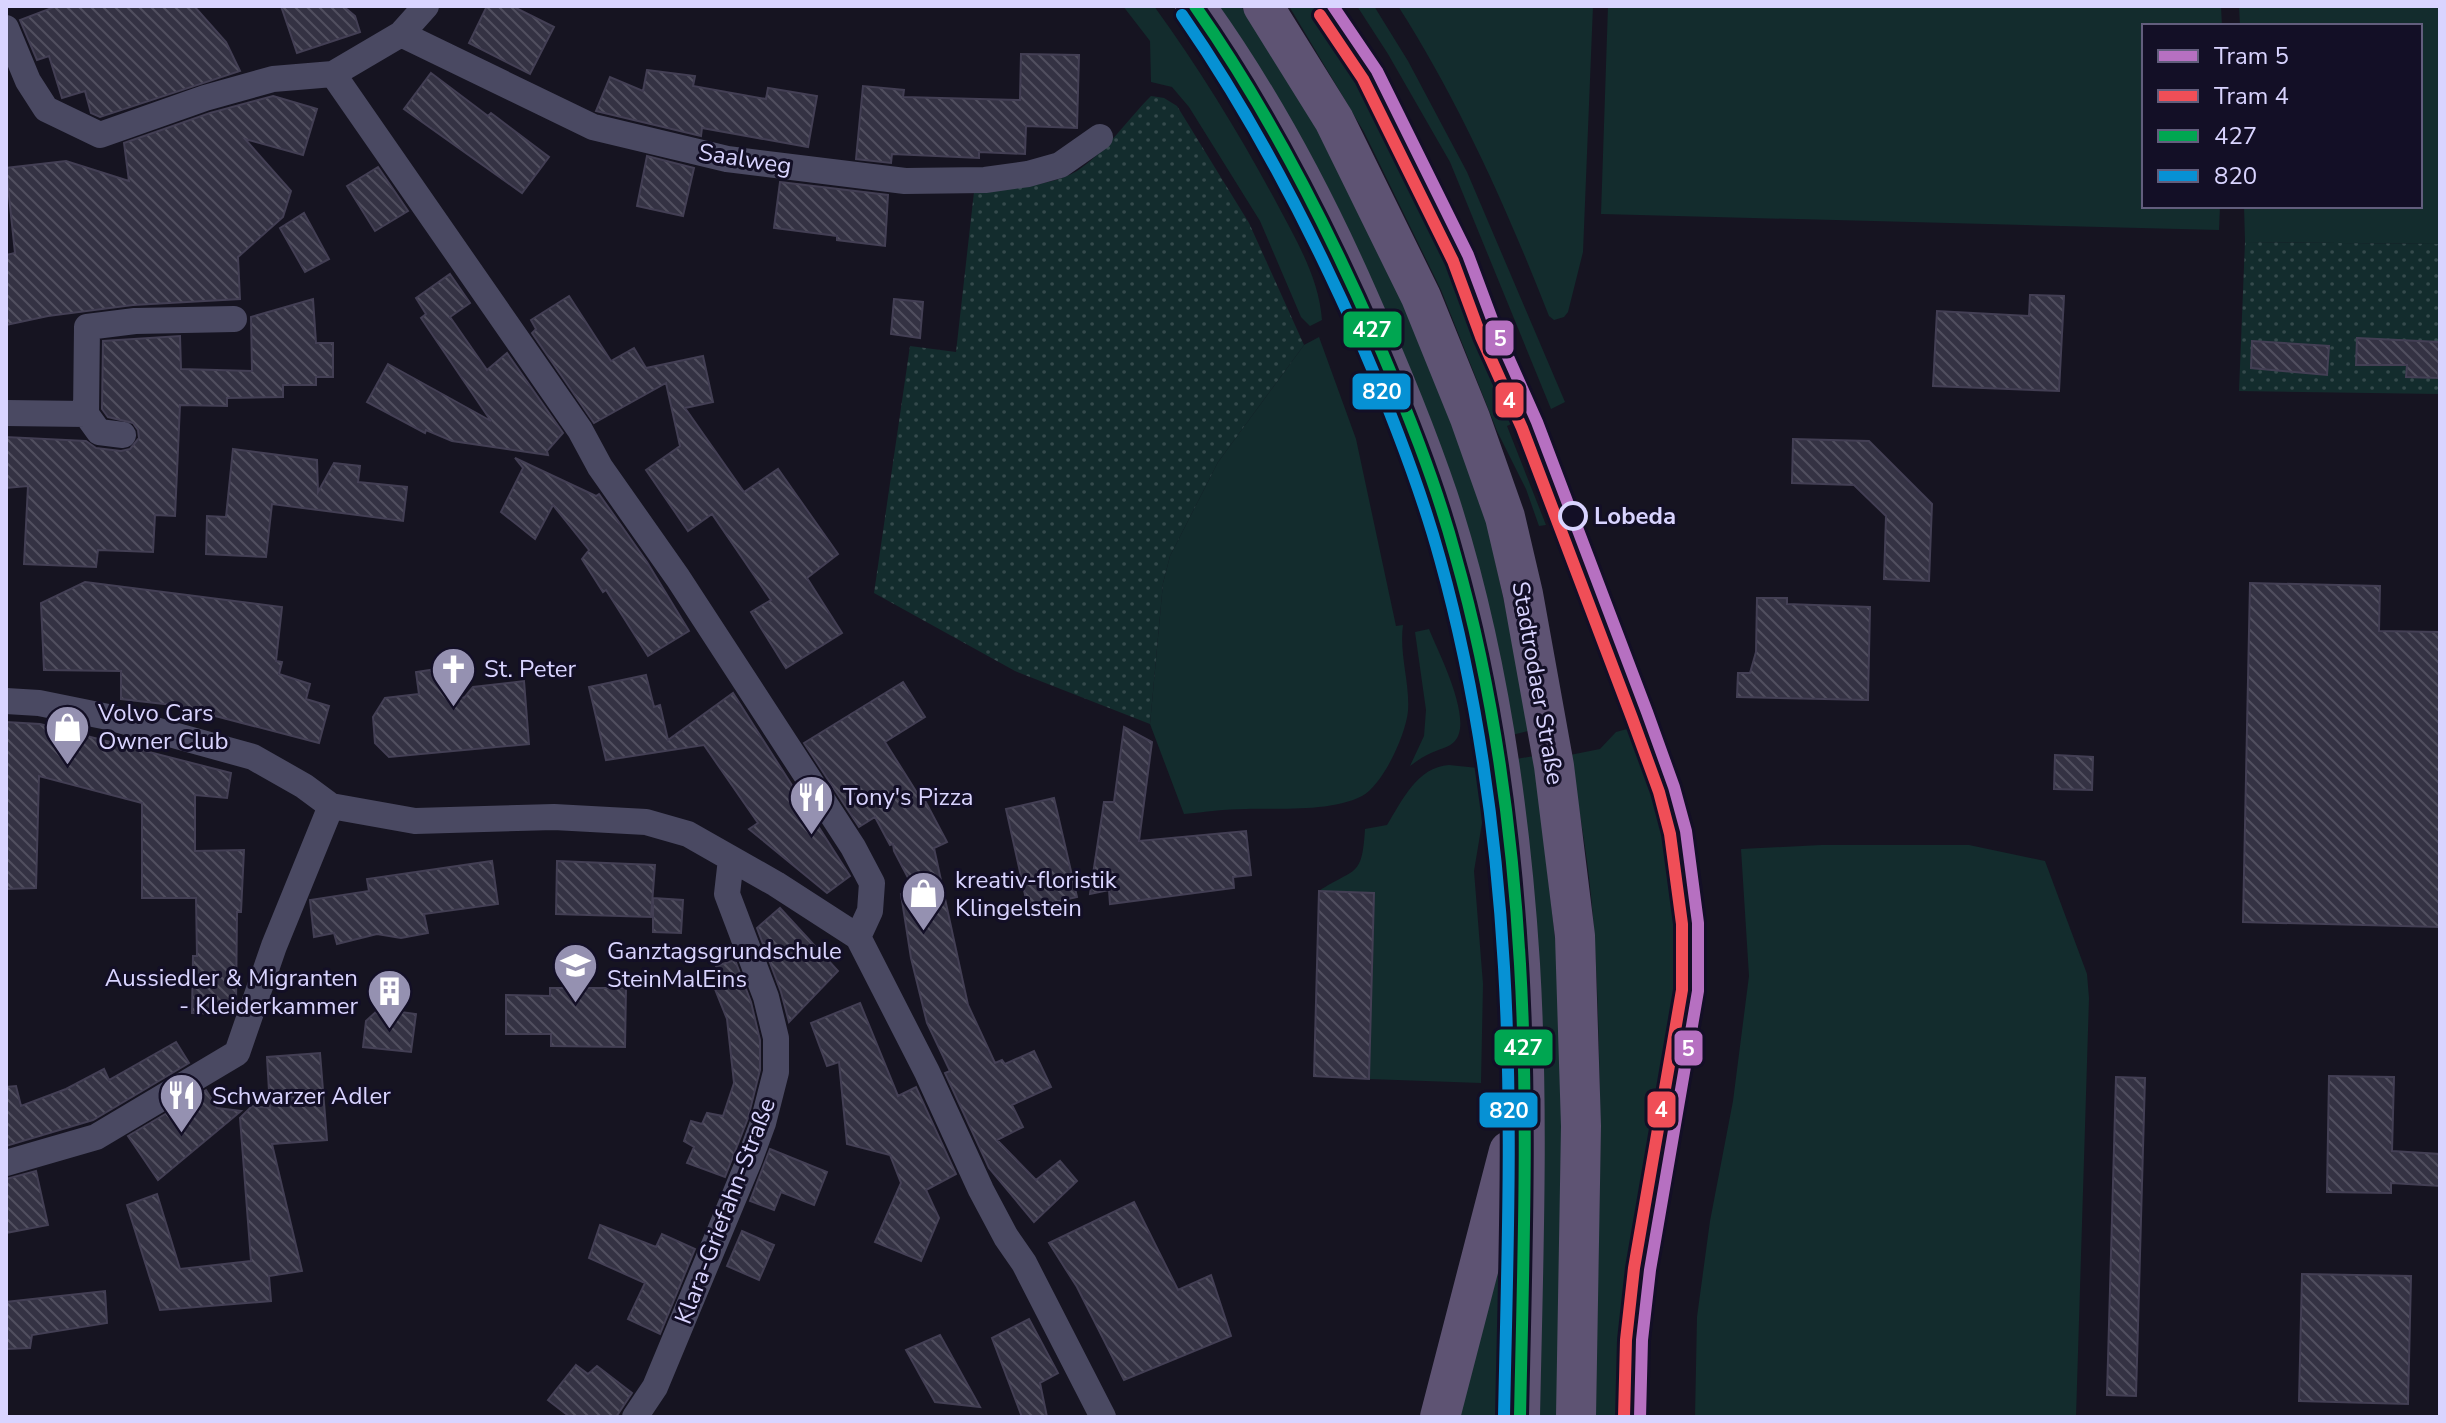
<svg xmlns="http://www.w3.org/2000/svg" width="2446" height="1423" font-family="'Nunito Sans',sans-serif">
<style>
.green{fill:#132c2d}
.garden{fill:url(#garden-dots)}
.building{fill:url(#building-back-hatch);stroke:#433f54;stroke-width:2}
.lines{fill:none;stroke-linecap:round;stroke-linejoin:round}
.street{stroke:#4a4962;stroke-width:26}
.primary{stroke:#5e5373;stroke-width:40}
.bus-1-casing{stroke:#130f26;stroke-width:18}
.bus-2-casing{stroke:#130f26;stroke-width:18}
.bus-1{stroke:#00a651;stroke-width:12}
.bus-2{stroke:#0691d4;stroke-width:12}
.tram-1-casing{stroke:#130f26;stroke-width:18}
.tram-2-casing{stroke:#130f26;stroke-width:18}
.tram-1{stroke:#b670c1;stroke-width:12}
.tram-2{stroke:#f04e57;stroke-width:12}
.stop-dot{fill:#130f26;stroke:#d9d4ff;stroke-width:4}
.labels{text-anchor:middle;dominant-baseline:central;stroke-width:6;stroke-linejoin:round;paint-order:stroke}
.street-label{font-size:24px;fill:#d9d4ff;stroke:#130f26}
.stop-label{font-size:24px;font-weight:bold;fill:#d9d4ff;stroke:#130f26;text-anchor:start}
.poi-label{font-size:24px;fill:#d9d4ff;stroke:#130f26;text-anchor:start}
.line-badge{stroke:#130f26;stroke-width:3}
.badge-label{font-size:22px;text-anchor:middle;font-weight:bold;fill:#fff}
</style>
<defs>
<pattern id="garden-dots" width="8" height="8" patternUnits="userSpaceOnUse" patternTransform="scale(2)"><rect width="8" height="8" fill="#132c2d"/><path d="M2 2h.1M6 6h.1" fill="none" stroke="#354a4c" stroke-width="1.8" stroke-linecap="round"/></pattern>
<pattern id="building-back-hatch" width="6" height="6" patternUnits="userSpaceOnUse" patternTransform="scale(2)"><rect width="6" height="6" fill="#343243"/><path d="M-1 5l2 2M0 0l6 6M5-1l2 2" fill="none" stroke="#514f5f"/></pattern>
</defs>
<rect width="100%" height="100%" fill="#161421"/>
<path class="green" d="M1123,6H1154C1199,68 1239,133 1275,200C1295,238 1319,277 1322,320L1310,326L1301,317L1260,221L1189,107L1172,87L1151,82L1150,41Z
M1217,6H1241L1304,104L1371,231L1440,389L1485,514L1532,730L1512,735L1501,672Z
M1289,6H1318L1347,52L1427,200L1522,419L1507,426L1546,525L1539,526L1526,489L1497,431L1441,290L1364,132Z
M1357,6H1374L1408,61L1467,172L1565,402L1551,409L1450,162L1388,54Z
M1398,6H1593L1583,252L1568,312L1564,317L1554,320L1549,316C1507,209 1460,103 1398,6Z
M1608,6H2221L2222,26H2144V206H2220L2219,230L1601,214Z
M2239,6H2440V244L2245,242L2244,206H2420V26H2240Z
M1319,337L1356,439L1396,626L1403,625C1399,654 1410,683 1408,711C1406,734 1383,785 1362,796C1331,812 1280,808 1246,809C1225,809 1205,812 1184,814L1150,724L1163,583L1170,556L1218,462L1304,345Z
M1429,629C1438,652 1475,722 1454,742C1448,748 1439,749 1431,753C1424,756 1417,761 1410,766L1424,736L1426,710L1415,632Z
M1642,725L1682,864L1689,956L1671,1090L1650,1192L1637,1270L1631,1328L1627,1417H1595C1598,1251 1605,1084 1593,918C1589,863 1579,809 1570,755L1600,749L1616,732Z
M1534,756L1556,946L1562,1098L1557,1417H1539L1516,759Z
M1449,765L1478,768L1484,811L1474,871L1483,984L1481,1083L1369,1079L1374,893L1319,891C1355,867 1362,879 1365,829L1387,825C1402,801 1417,767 1449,765Z
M1821,845H1969L2045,861L2087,974L2089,998L2076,1417H1695L1697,1317L1710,1221L1733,1101L1749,976L1741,849Z
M1505,1245L1501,1417H1459Z"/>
<path class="garden" d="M1151,96L1164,98L1177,106L1249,223L1304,345L1218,462L1170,556L1163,583L1150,724L1015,671L874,593L910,346L956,352L974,192C1006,187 1048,188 1077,171C1106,152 1127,120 1151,96Z
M2245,242L2440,244V394L2239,391Z"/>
<path class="building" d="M57,6H194L226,42L240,71L100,117L91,113L85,91L62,98L49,56L37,60L20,20Z
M281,6H343L355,16L360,32L297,53Z
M487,6H512L554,27L530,74L469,43Z
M1021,54L1079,55L1077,128L1026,126L1025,154L979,152V158L892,154L891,163L856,159L863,86L904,90L903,97L1020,100Z
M647,70L695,76L693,86L766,99L768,88L817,96L808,147L702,128L701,136L596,111L610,77L643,91Z
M431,73L488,116L491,113L549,157L522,193L404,109Z
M273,96L317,109L303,155L245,139L291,191L283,217L238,257L240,299L133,305L48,316L6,325V255L15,253L6,168L66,161L129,181L124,143L210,113Z
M647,156L694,168L683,216L637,206Z
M378,167L408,211L375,231L347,186Z
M780,182L888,195L885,246L837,240V236L774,228Z
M304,213L329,259L305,272L280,228Z
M450,274L470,303L450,317L487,370L507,353L563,433L547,451L548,455L452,441L426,430L425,433L367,402L388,364L491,421L421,318L426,314L416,298Z
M2030,295L2064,296L2059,391L1933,386L1937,311L2029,316Z
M569,296L611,361L634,348L646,368L703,356L713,402L685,408L744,492L778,469L807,510L838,554L807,578L842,633L786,668L751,612L771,600L712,514L688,531L646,470L680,446L666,383L594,423L532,333L536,329L531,320Z
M313,299L316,343H333V377H316V385H283V397L227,398V406L180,405L175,516L155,515L153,552L98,550L96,567L24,564L28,486L6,488V437L86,441L96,448L121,451L130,449L139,438L138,430L133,423L108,417L102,409L103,341L180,336L181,369L252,371L251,317Z
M894,299L923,302L920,338L891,334Z
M2357,338L2440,342L2438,378L2406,377L2407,365H2356Z
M2252,341L2329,346L2327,375L2251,368Z
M1793,439L1869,441L1932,504L1929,581L1884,579L1886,516L1854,485L1792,483Z
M233,449L317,460L318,492L334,463L360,466L358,482L407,487L403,521L272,504L266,557L206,554L207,516L226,517Z
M515,458L596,496L599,494L647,562L689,631L648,656L606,590L603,592L582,559L589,550L553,505L535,539L501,512L523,468Z
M85,582L282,607L276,661L282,662L279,674L310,684L306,699L329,706L319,743L173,705L121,699V671L44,670L41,603Z
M2250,583L2380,586L2379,631L2440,632V927L2243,922Z
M1757,598H1787V604L1870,607L1868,700L1737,697L1738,673H1750L1756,652Z
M450,667L452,690L464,698L473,687L524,681L529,744L389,757L375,743L373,717L385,698L419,694L416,672Z
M646,675L654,707L660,705L668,740L733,693L850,876L827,893L749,829L758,823L704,745L606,760L589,687Z
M903,682L925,717L885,742L919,796L922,795L947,842L934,848L968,1005L995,1063L1002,1060L1005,1064L1034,1051L1051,1087L1012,1105L1023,1127L997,1140L1036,1180L1060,1161L1077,1181L1034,1222L989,1168L945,1073L950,1071L927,1023L911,958L901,894L915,891L894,851L893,844L890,845L875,817L859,827L804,743Z
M6,722L40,724L231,773L227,798L195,795V851L244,850L241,912H237L236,1006L234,1014L192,1013L193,956H197L196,898H142V803L39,776L36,888L6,889Z
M1124,727L1152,742L1139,841L1246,831L1251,875L1233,877L1234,888L1110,904L1109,890L1090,894L1104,802H1114Z
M2055,755L2093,757L2092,790L2054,789Z
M1054,798L1077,897L1028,908L1006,809Z
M492,861L498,904L424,914L428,933L401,938L377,934L337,944L334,933L314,937L310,900L369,891L367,879Z
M557,861L655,865L651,917L556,914Z
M1319,891L1374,893L1369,1079L1314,1076Z
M653,898L683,900L681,933L653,932Z
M780,908L838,971L789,1022L781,992L757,928Z
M735,960L751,1002L760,1040V1070L748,1118L725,1177L687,1163L694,1147L684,1141L691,1121L702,1124L707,1113L723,1116L734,1083L727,1019L715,989L723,986L716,966Z
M550,988H626L625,1047L551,1046V1034H506V995L550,996Z
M860,1003L898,1096L916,1087L956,1174L926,1190L939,1218L921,1261L875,1242L901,1183L890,1155L847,1144L839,1062L827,1066L811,1023Z
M379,1009L416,1014L411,1052L363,1047L366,1021Z
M176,1042L189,1063L93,1120L6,1146V1087L16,1086L21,1106L66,1089L104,1069L109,1080Z
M320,1053L327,1140L272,1144L302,1271L269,1276L271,1301L160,1310L127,1205L157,1194L180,1269L251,1261L240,1118L252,1106L270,1108L267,1057Z
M2329,1076L2394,1077L2392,1151L2440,1154V1186L2391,1183V1193L2327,1192Z
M2116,1077L2145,1078L2136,1396L2107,1395Z
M206,1090L217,1108L241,1111L158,1180L128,1136Z
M770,1149L827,1172L814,1205L781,1192L774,1210L750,1201Z
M36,1171L48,1225L6,1233V1179Z
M1134,1202L1178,1290L1211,1275L1231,1336L1124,1380L1077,1287L1049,1243Z
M600,1225L656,1247L662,1234L695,1249L660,1334L628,1319L645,1283L589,1258Z
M742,1231L774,1245L759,1280L727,1266Z
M2302,1274L2411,1276L2408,1404L2299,1401Z
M105,1291L107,1323L32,1335L30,1348L6,1349V1302Z
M1029,1319L1058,1373L1040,1383L1047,1417H1022L992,1338Z
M940,1335L980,1407L935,1402L906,1350Z
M576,1365L588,1374L597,1366L632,1393L616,1417H570L548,1400Z"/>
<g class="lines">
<path class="street" d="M6,28L28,81L46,109L100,135L205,98L273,79L333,74L401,34L593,127L727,159L905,181L985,180L1028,174L1060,165L1100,137
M401,34L426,6
M333,74L580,430L600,467L678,578L853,847L872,883L870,911L858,937
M6,413L86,414L99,432L123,435
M86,414L87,327L135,321L234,319
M6,701L39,703L108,717L253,757L304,786L331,806L415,821L554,817L646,822L688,834L776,884L858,937
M858,937L927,1072L981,1190L1006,1237L1024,1263L1103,1417
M6,1163L96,1137L237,1053L274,946L331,806
M635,1417L655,1387L749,1161L763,1123L776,1072V1038L766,997L727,894L731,859"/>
<path class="primary" d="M1195,6C1260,96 1313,195 1358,297C1387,362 1415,429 1438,497C1487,646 1510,807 1520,964C1529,1115 1523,1266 1520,1417
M1263,6L1334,120L1421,297L1470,418L1505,517L1523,594L1554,766L1575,936L1581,1126L1576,1417
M1440,1417L1509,1151"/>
<defs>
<path id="bus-1" d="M1195,6C1268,110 1325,221 1376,338C1406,408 1435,480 1455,554C1493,687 1512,826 1520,964C1529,1115 1523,1266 1520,1417"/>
<path id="bus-2" d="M1182,15C1254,119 1311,229 1362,345C1392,415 1420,486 1440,559C1477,692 1496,830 1504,967C1513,1117 1507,1267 1504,1417"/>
</defs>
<use href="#bus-1" class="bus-1-casing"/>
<use href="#bus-2" class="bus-2-casing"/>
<use href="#bus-1" class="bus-1"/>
<use href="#bus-2" class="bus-2"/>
<defs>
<path id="tram-1" d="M1333,6L1377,71L1468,255L1496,330L1537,422L1647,712L1674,787L1686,831L1698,923V991L1650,1270L1642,1340L1640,1417"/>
<path id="tram-2" d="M1320,15L1363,79L1453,261L1481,337L1522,428L1632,718L1659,792L1670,834L1682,924V990L1634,1268L1626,1340L1624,1417"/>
</defs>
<use href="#tram-1" class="tram-1-casing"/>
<use href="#tram-2" class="tram-2-casing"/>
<use href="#tram-1" class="tram-1"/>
<use href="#tram-2" class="tram-2"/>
</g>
<defs>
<symbol id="church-pin" viewBox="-11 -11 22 30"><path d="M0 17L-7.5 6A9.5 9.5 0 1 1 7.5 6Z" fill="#9591b1" stroke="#130f26"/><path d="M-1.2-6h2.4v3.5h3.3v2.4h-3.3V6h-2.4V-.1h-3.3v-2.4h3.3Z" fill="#fff"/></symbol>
<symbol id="shop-pin" viewBox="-11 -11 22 30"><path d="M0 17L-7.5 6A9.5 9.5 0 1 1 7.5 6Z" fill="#9591b1" stroke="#130f26"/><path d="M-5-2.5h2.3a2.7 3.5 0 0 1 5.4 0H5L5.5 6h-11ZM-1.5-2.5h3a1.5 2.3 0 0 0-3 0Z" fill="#fff"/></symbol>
<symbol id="restaurant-pin" viewBox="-11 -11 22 30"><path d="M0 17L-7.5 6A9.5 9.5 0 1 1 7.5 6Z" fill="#9591b1" stroke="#130f26"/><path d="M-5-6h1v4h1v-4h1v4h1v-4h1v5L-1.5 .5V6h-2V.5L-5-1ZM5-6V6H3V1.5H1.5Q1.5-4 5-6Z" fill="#fff"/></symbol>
<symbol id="school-pin" viewBox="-11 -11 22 30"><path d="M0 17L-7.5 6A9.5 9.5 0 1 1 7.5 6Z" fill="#9591b1" stroke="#130f26"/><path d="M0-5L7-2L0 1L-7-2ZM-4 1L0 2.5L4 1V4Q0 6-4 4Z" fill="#fff"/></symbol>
<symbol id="building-pin" viewBox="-11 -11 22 30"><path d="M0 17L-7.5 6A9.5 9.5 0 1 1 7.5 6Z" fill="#9591b1" stroke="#130f26"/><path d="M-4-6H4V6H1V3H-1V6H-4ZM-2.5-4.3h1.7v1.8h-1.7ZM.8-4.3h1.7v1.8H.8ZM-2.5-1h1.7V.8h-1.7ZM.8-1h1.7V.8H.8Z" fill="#fff"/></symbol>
</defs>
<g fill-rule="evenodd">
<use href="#church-pin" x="428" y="644" width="51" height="69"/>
<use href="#shop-pin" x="42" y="702" width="51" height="69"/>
<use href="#restaurant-pin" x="786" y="772" width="51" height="69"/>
<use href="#shop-pin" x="898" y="868" width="51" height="69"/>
<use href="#school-pin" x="550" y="940" width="51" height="69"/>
<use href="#building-pin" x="364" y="966" width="51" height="69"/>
<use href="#restaurant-pin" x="156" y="1070" width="51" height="69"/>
</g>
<circle class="stop-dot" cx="1573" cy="516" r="13"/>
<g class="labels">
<g class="street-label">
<text transform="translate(745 159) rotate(9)">Saalweg</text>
<text transform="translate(1538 683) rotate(80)">Stadtrodaer Straße</text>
<text transform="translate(725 1211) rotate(-69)">Klara-Griefahn-Straße</text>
</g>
<g class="stop-label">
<text x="1594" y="516">Lobeda</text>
</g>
<g class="poi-label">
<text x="484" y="669">St. Peter</text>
<text x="98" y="713">Volvo Cars<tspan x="98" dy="28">Owner Club</tspan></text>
<text x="843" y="797">Tony's Pizza</text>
<text x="955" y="880">kreativ-floristik<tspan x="955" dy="28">Klingelstein</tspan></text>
<text x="607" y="951">Ganztagsgrundschule<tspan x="607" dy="28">SteinMalEins</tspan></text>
<text x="358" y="978" text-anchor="end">Aussiedler &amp; Migranten<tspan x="358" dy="28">- Kleiderkammer</tspan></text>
<text x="212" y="1096">Schwarzer Adler</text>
</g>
</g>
<g class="line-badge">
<rect x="1342" y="310" width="61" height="39" rx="8" fill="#00a651"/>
<rect x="1484" y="319" width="31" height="38" rx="8" fill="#b670c1"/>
<rect x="1351" y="372" width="61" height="39" rx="8" fill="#0691d4"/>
<rect x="1494" y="381" width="31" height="38" rx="8" fill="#f04e57"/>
<rect x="1493" y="1028" width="61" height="39" rx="8" fill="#00a651"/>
<rect x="1673" y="1029" width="31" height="38" rx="8" fill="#b670c1"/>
<rect x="1646" y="1090" width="31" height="39" rx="8" fill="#f04e57"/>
<rect x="1478" y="1091" width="61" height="38" rx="8" fill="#0691d4"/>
</g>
<g class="badge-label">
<text x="1372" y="337">427</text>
<text x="1500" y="346">5</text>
<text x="1382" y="399">820</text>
<text x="1509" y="408">4</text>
<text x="1523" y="1055">427</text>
<text x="1688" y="1056">5</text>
<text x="1661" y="1117">4</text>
<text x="1509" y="1118">820</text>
</g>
<rect width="2446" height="1423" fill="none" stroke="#d9d4ff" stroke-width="16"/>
<rect x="2142" y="24" width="280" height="184" fill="#130f26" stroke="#625e7d" stroke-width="2"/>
<rect x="2158" y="50" width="40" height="12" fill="#b670c1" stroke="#625e7d" stroke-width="2"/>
<text x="2214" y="64" font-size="24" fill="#d9d4ff">Tram 5</text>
<rect x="2158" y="90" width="40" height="12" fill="#f04e57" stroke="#625e7d" stroke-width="2"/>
<text x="2214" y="104" font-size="24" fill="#d9d4ff">Tram 4</text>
<rect x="2158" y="130" width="40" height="12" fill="#00a651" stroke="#625e7d" stroke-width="2"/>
<text x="2214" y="144" font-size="24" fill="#d9d4ff">427</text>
<rect x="2158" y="170" width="40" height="12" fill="#0691d4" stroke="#625e7d" stroke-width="2"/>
<text x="2214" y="184" font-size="24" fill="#d9d4ff">820</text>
</svg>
